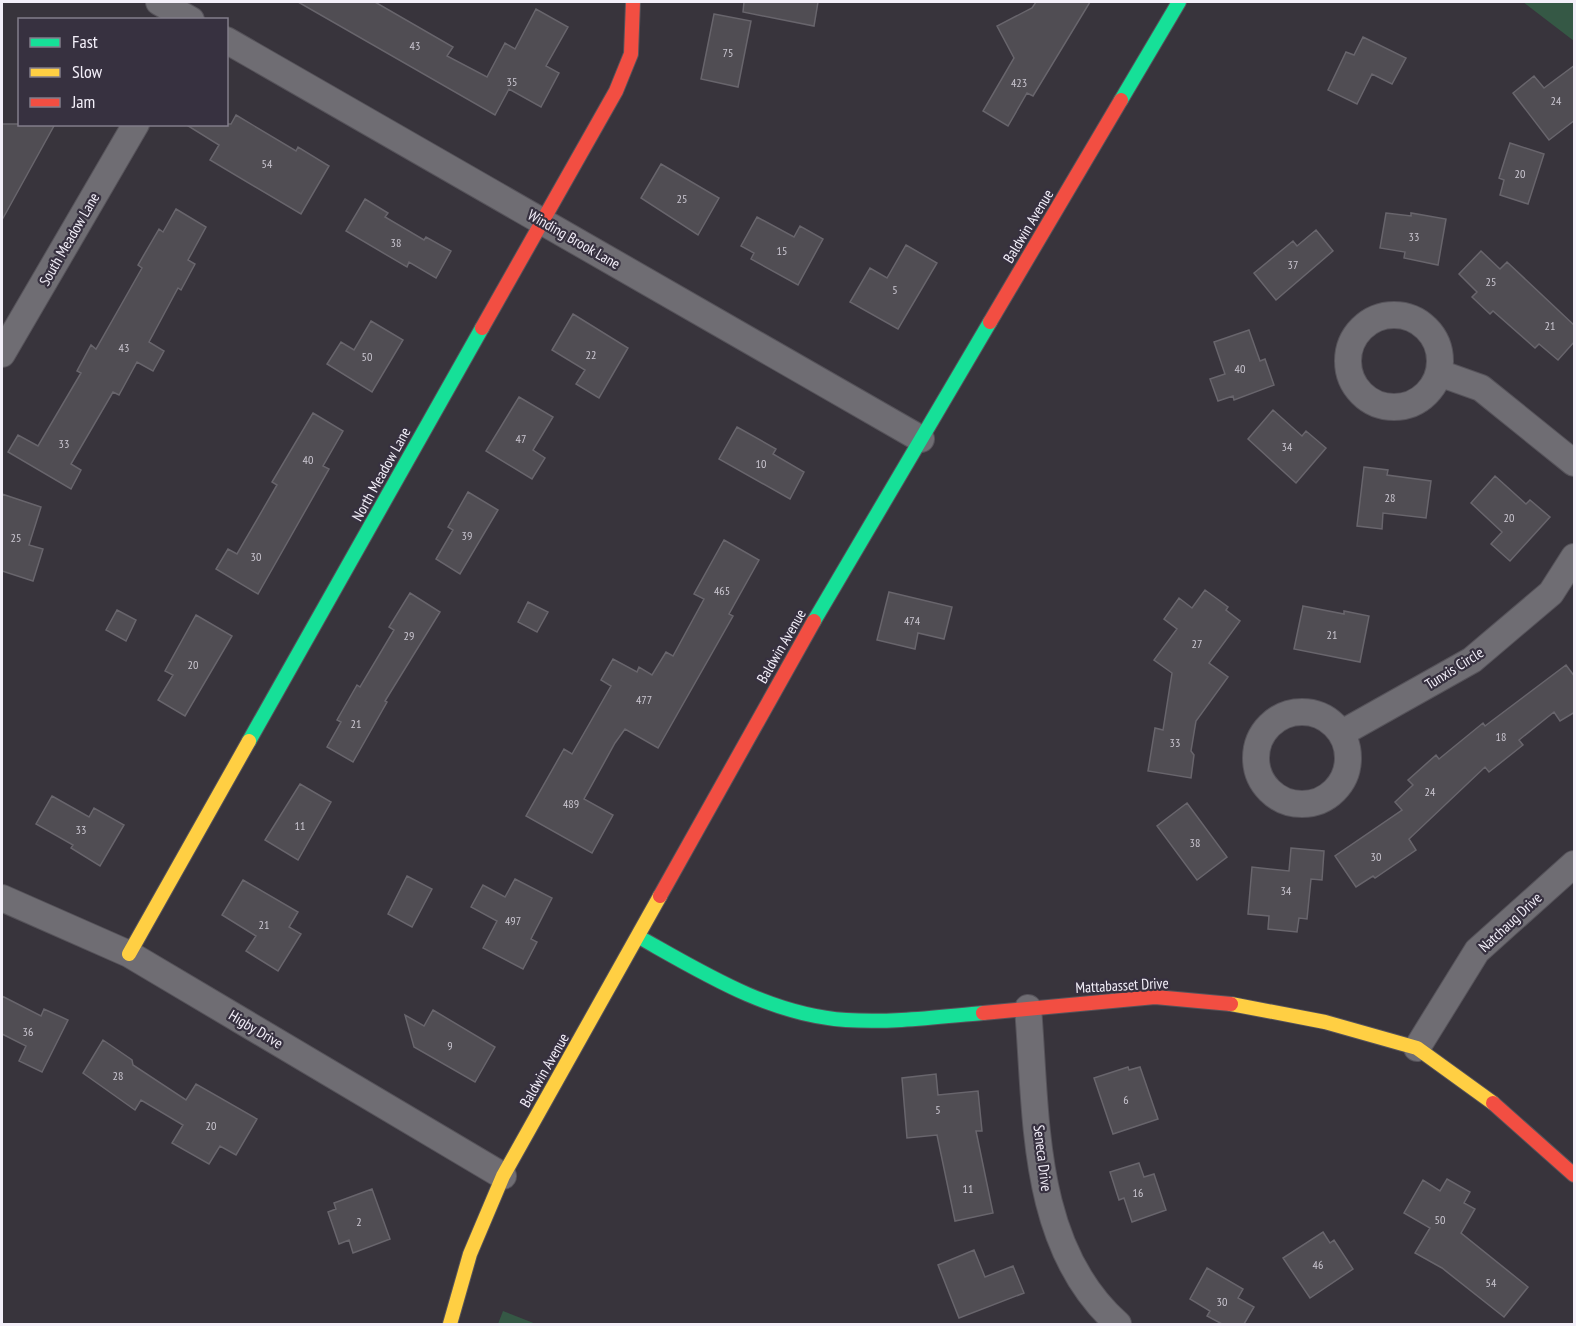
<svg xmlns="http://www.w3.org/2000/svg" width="1576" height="1326" font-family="'PT Sans Narrow',sans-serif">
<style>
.green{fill:#355845}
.building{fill:#504d53;stroke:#68656c;stroke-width:1.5}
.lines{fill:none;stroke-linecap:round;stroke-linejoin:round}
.street-casing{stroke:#56535a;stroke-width:28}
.fast-casing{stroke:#56535a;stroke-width:16}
.slow-casing{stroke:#56535a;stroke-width:16}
.jam-casing{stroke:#56535a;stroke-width:16}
.street{stroke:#6f6d73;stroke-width:26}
.fast{stroke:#16e098;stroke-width:14}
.slow{stroke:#ffcf43;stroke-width:14}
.jam{stroke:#f24e42;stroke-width:14}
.labels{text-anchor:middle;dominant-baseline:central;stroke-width:4.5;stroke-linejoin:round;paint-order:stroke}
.number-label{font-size:12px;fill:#cac6d0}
.street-label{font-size:15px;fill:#f3eff9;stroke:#373140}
</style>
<rect width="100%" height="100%" fill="#38343c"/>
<path class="green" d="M1523,2H1574V41Z
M503,1311L536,1324H498Z"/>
<path class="building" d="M298,2H375L453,47L447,56L487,77L505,43L515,49L536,9L568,27L546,66L559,73L541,107L509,89L495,115Z
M744,2H818L814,26L743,12Z
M1036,2H1090L1033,96L1027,93L1008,126L983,111L1014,58L997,26L1032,8Z
M714,14L751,21L738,87L701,79Z
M1363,37L1406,58L1392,84L1372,74L1357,104L1328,90L1346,52L1354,55Z
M1575,65V120L1549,140L1513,93L1534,76L1544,88Z
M236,115L296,151L298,147L329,166L301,214L210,160L219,145L185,124H231Z
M2,124H55L2,220Z
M1510,143L1544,154L1528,204L1500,195L1504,180L1499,178Z
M661,164L719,198L698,235L641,198Z
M365,199L388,213L385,217L424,240L426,237L451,251L436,278L409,262L407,267L346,231Z
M176,209L206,227L188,260L195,264L181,290L178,288L149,342L164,351L153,371L137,362L119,395L113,392L71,464L81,470L71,489L8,452L18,435L38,446L81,373L77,371L91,345L96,349L142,268L138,265L159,229L163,232Z
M1386,213L1411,216V213L1446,219L1438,265L1404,258L1405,252L1380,248Z
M757,217L794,237L800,226L823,239L798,285L751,259L754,253L741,246Z
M1316,230L1333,251L1276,300L1254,273L1293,241L1297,246Z
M906,245L937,263L898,329L850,302L870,268L887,278Z
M1481,251L1500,269L1507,262L1575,326V341L1558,360L1539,344L1535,348L1493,311L1490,314L1472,297L1477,292L1459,274Z
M573,314L628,348L599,398L576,384L585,370L552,350Z
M371,321L403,340L372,392L327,364L341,342L354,350Z
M1249,330L1260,361L1265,359L1274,385L1234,400L1233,396L1218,401L1210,379L1225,374L1214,342Z
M519,397L553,417L533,450L545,458L532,479L486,451Z
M1273,410L1302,436L1306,431L1326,448L1296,483L1248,439Z
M313,413L343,431L323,466L329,469L258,594L216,569L228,549L237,554L277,485L272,482Z
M737,427L776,449L773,454L804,472L790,499L719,459Z
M1364,467L1388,470L1387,475L1431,481L1426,518L1383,513L1382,529L1357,526Z
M1495,476L1526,504L1530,500L1550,517L1510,561L1491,544L1502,532L1471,503Z
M468,492L498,510L460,574L436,559L453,530L448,527Z
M2,494L41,507L29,545L43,549L33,581L2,571Z
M724,540L759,560L729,614L733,616L658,748L625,729L615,743L584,799L613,815L592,853L526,816L564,749L572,754L611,686L601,680L613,659L637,672L639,667L652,675L666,652L673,656L704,599L694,594Z
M1205,590L1228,607L1226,610L1240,621L1209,663L1228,677L1196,721L1191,751L1194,755L1191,778L1148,771L1155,728L1163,730L1172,673L1154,660L1177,629L1164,619L1179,598L1192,608Z
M889,592L952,607L944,639L918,633L915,649L877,640Z
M410,593L440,612L385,701L387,702L353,762L327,747L341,722L337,720L357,685L360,687L394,630L389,627Z
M528,602L548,612L537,632L518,622Z
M1303,606L1344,614V611L1369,616L1360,662L1294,649Z
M117,610L136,620L126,641L106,630Z
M196,615L232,636L185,716L158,700L173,675L165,671Z
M1566,665L1575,677V712L1560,721L1554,712L1519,740L1523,745L1489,772L1485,767L1409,839L1416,850L1375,878L1373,876L1356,887L1335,856L1402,810L1395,802L1413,785L1408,780L1436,755L1439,759L1483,723L1485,726Z
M300,784L331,802L298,860L265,840Z
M52,796L89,817L94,808L124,825L100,866L71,848L73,845L36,824Z
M1187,803L1227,857L1197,880L1157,826Z
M1291,848L1324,851L1322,880L1311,879L1307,919L1299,918L1297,932L1268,929L1269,916L1248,914L1252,867L1289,871Z
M407,876L432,889L412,927L388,914Z
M515,879L552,898L531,939L537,942L523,969L483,948L497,921L471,907L483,885L505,897Z
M243,880L298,912L289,927L301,934L278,971L246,951L256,936L222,915Z
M2,996L41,1016L44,1009L68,1020L42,1072L19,1061L26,1046L2,1034Z
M433,1010L495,1047L475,1082L414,1047L405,1015L424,1026Z
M103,1040L132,1060L133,1065L186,1100L196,1084L257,1119L236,1155L220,1146L209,1164L172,1143L183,1125L141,1100L135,1110L83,1073Z
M1128,1067L1129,1070L1140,1067L1158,1119L1113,1134L1094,1078Z
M936,1074L938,1095L978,1091L982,1131H976L993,1213L955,1221L937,1135L907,1138L902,1078Z
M1139,1163L1144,1177L1154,1174L1166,1210L1132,1222L1124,1198L1119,1200L1110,1172Z
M1447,1179L1470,1192L1464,1203L1475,1209L1461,1233L1528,1287L1504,1317L1442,1268L1415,1253L1430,1228L1404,1213L1423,1180L1440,1191Z
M372,1189L390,1239L353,1253L349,1240L339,1244L328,1212L336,1209L334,1203Z
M1323,1232L1330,1243L1334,1240L1353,1269L1310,1298L1283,1258Z
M974,1250L985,1277L1013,1266L1024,1293L959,1318L938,1265Z
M1207,1268L1243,1289L1238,1298L1254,1307L1244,1324H1222L1207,1316L1210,1311L1190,1299Z"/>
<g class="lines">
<defs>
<path id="street" d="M159,2L191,20
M226,40L921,439
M1348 361a46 46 0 1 1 92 0a46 46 0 1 1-92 0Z
M2,354L136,124
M1439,373L1481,388L1574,463
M1256 758a46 46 0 1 1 92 0a46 46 0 1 1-92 0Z
M1342,733L1472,660L1551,593L1574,557
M2,898L129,954L503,1176
M1028,1008C1037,1115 1030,1246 1118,1324
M1417,1048L1477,951L1574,864"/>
<path id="fast" d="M1121,100L1179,2
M814,621L990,322
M249,741L482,328
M639,937C703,973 770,1015 846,1020C892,1023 937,1017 983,1013"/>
<path id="slow" d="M129,954L249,741
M1231,1004L1325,1022L1417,1048L1493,1103
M450,1324L470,1254L503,1176L660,896"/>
<path id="jam" d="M990,322L1121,100
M482,328L616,91L631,54L633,2
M660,896L814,621
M983,1013L1155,997L1231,1004
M1493,1103L1574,1175"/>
</defs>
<use href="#street" class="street-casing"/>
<use href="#fast" class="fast-casing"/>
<use href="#slow" class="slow-casing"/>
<use href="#jam" class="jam-casing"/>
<use href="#street" class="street"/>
<use href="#fast" class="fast"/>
<use href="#slow" class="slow"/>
<use href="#jam" class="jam"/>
</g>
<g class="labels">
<g class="number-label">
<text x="415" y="45">43</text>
<text x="728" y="52">75</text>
<text x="512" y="81">35</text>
<text x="1019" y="82">423</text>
<text x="1556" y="100">24</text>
<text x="267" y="163">54</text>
<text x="1520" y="173">20</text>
<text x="682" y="198">25</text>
<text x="1414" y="236">33</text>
<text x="396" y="242">38</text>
<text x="782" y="250">15</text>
<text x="1293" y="264">37</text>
<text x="1491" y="281">25</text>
<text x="895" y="289">5</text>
<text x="1550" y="325">21</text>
<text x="124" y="347">43</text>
<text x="591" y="354">22</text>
<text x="367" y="356">50</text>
<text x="1240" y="368">40</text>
<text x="521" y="438">47</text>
<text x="64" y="443">33</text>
<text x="1287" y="446">34</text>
<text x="308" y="459">40</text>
<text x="761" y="463">10</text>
<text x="1390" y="497">28</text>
<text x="1509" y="517">20</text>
<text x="467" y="535">39</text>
<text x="16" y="537">25</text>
<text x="256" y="556">30</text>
<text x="722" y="590">465</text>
<text x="912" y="620">474</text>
<text x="1332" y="634">21</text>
<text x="409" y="635">29</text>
<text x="1197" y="643">27</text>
<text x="193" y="664">20</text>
<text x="644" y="699">477</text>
<text x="356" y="723">21</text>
<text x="1501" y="736">18</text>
<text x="1175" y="742">33</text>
<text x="1430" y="791">24</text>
<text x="571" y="803">489</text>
<text x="300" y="825">11</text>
<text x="81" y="829">33</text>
<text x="1195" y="842">38</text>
<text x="1376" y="856">30</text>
<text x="1286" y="890">34</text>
<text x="513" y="920">497</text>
<text x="264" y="924">21</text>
<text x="28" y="1031">36</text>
<text x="450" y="1045">9</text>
<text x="118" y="1075">28</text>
<text x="1126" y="1099">6</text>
<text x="938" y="1109">5</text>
<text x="211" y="1125">20</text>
<text x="968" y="1188">11</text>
<text x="1138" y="1192">16</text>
<text x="1440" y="1219">50</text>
<text x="359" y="1221">2</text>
<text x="1318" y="1264">46</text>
<text x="1491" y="1282">54</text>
<text x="1222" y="1301">30</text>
</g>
<g class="street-label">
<text transform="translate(1028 226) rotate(-59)">Baldwin Avenue</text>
<text transform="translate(69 239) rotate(-60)">South Meadow Lane</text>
<text transform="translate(574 239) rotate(30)">Winding Brook Lane</text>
<text transform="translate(381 474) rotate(-61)">North Meadow Lane</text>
<text transform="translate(781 646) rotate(-60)">Baldwin Avenue</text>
<text transform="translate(1454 668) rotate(-32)">Tunxis Circle</text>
<text transform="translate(1510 922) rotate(-43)">Natchaug Drive</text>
<text transform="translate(1122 985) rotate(-3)">Mattabasset Drive</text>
<text transform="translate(256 1029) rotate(31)">Higby Drive</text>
<text transform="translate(544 1070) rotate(-60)">Baldwin Avenue</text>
<text transform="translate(1043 1158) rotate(83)">Seneca Drive</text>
</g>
</g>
<rect width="1576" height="1326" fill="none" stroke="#f3eff9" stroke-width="6"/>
<rect x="18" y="18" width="210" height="108" fill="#373140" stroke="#827d8a" stroke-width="1.5"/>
<rect x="30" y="38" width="30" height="9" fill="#16e098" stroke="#827d8a" stroke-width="1.5"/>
<text x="72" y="48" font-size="18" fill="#f3eff9">Fast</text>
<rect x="30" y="68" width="30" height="9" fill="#ffcf43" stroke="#827d8a" stroke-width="1.5"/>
<text x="72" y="78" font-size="18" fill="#f3eff9">Slow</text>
<rect x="30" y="98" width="30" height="9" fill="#f24e42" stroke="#827d8a" stroke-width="1.5"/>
<text x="72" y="108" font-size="18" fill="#f3eff9">Jam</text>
</svg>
